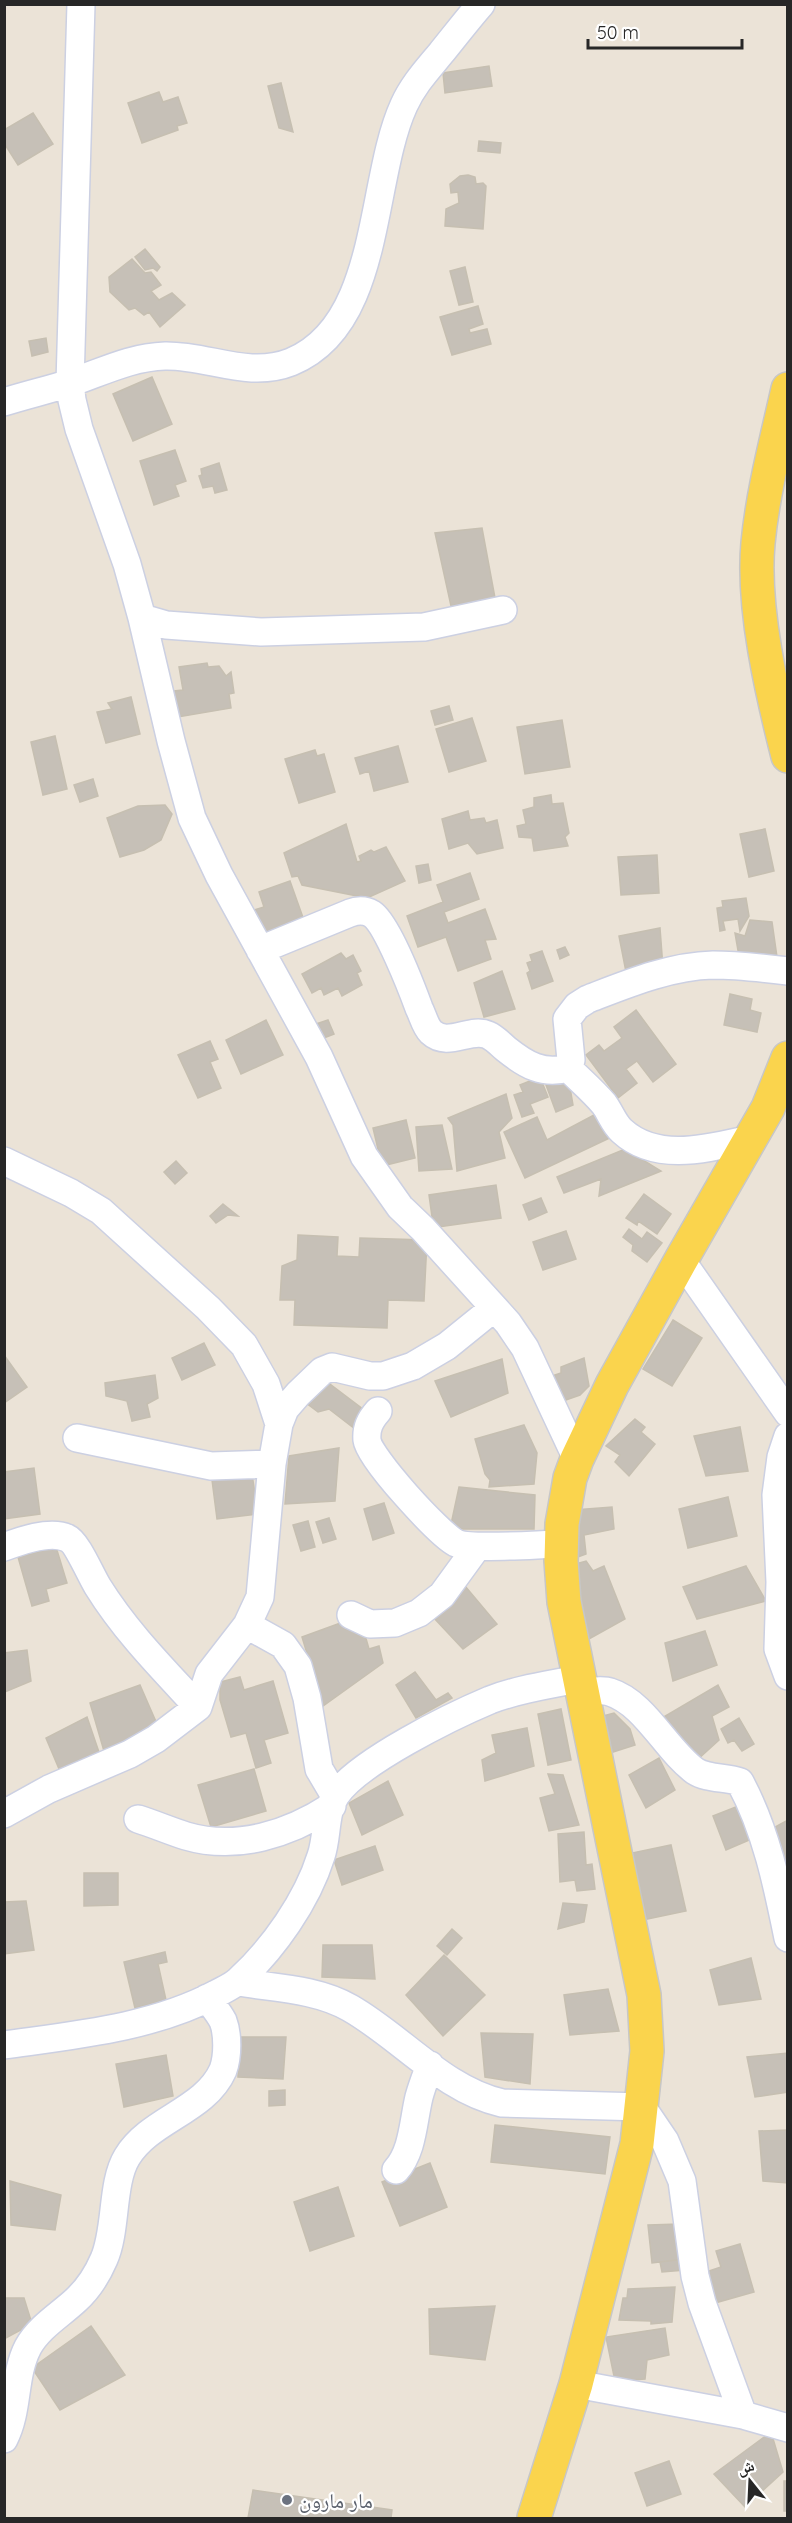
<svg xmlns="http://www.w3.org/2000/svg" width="792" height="2523" font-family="Quicksand,'Noto Naskh Arabic',sans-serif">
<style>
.building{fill:#c6c0b7;stroke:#c6bfb1;stroke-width:1.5}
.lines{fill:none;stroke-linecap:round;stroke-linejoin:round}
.minor-casing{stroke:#ccd0e2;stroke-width:30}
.major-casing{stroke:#c7c7c7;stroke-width:36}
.minor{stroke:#fff;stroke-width:27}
.major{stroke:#fad44d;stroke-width:33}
.worship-dot{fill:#6b7280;stroke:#fff;stroke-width:2}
.labels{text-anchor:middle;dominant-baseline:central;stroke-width:4.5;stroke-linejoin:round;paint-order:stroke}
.worship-label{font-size:21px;fill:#5b616d;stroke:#fff;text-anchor:start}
</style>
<rect width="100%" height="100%" fill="#ebe3d7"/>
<path class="building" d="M489,66L492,86L445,93L443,73Z
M281,83L293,132L279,128L268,86Z
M159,92L163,102L178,97L187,123L177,126L178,130L142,143L128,103Z
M33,113L53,144L18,165L4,143V130Z
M479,141L501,143L500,153L478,151Z
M468,175L475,177L476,184L483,183L486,186L483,229L445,226L446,209L459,203L458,192L451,193L450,184L460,176Z
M145,249L160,267L157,271L153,268L145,270L135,257Z
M132,259L145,273L151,272L161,285L151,291L159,300L172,293L185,305L160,327L149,312L144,315L135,308L129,310L110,292L109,277Z
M465,267L473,302L459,305L450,271Z
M478,306L483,324L469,329L470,333L487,329L491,344L452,355L440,317Z
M46,338L48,352L32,356L29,341Z
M152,377L172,424L133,441L113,394Z
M175,450L186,481L175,485L179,496L154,505L140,461Z
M219,463L227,490L215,493L213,486L203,488L199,476L202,475L201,469Z
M482,528L495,598L451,606L435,533Z
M207,663L208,667L219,666L226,676L231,672L234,693L229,694L231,708L178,717L174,691L183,690L179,667Z
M131,697L140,734L106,743L97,712L112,709L108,703Z
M449,706L453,720L435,725L431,711Z
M472,718L486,761L449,772L436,729Z
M562,720L570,767L525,774L517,727Z
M55,736L67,789L43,795L31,742Z
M398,746L408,782L374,791L369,771L360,774L355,758Z
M315,750L317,756L324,754L335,792L299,803L285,759Z
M93,779L98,796L80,802L74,785Z
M551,795L552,804L563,803L569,833L565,837L568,846L534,851L532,838L519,837L517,826L526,824L523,810L534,807V798Z
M165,805L172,814L161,840L144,850L120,857L107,818L138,806Z
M468,811L470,820L484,818L486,823L497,820L503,848L477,854L468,843L449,849L442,819Z
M346,824L357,862L361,861L359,856L371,850L374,852L386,847L405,881L367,898L302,885L298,876L292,877L284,853Z
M765,829L774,871L749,877L740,834Z
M657,855L659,893L621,895L618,857Z
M428,864L431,880L419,883L416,866Z
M470,873L479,899L444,912L448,923L485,909L496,939L485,940L491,959L458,971L446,937L418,947L407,916L443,902L437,885Z
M290,881L306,926L259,942L248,912L264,907L259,892Z
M746,898L749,916L740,931L738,919L723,921L725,930L720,931L717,908L723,907L722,901Z
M750,920L772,922L778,964L740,962L735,933L745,936Z
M660,928L663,968L627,977L619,936Z
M565,947L569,955L560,959L557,950Z
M542,951L553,981L532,989L527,973L530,971L527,963L532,961L530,955Z
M341,953L346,959L353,955L361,971L357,973L362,985L342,996L338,988L324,995L321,988L312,993L302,974Z
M502,971L515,1009L484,1017L474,983Z
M730,994L752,999L750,1010L761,1013L757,1032L724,1025Z
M636,1010L676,1064L653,1082L637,1061L626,1069L637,1083L618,1098L586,1055L599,1045L604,1051L622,1038L614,1027Z
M266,1020L283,1055L241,1074L226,1040Z
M328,1020L334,1034L316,1041L310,1026Z
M210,1041L218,1059L210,1062L221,1088L198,1098L178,1055Z
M568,1076L573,1105L556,1112L546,1085Z
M540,1077L548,1097L530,1104L534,1113L522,1117L514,1095L523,1092L520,1085Z
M506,1094L512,1118L499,1132L505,1158L457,1171L453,1125L448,1118Z
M596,1114L618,1134L525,1178L504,1132L537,1117L547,1140Z
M406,1120L415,1158L382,1166L373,1128Z
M442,1125L452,1169L419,1171L416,1127Z
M625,1149L661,1171L599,1196L601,1179L564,1193L557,1177Z
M176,1161L187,1173L175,1184L164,1172Z
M496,1185L501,1218L438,1227L433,1224L429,1195Z
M644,1194L671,1214L657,1234L638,1221L637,1225L626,1218Z
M541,1198L547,1212L529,1220L523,1205Z
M223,1204L238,1216L228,1215L216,1223L210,1216Z
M629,1229L642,1239L647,1232L662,1243L647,1262L632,1251L633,1245L623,1237Z
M566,1231L576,1259L543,1270L533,1242Z
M298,1235L338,1237L337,1256L359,1257L360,1238L427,1240L424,1301L388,1300L387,1328L294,1325L295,1300H280L282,1266L297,1260Z
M673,1320L702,1338L672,1386L643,1369Z
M204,1343L215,1365L182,1380L172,1358Z
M4,1355L27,1387L4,1403Z
M584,1358L589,1386L580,1395L560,1402L549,1377L561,1373V1367Z
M502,1359L508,1393L451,1417L435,1381Z
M155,1375L158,1398L147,1404L150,1417L132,1421L127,1401L106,1396L105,1383Z
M322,1378L368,1413L355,1429L329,1409L318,1412L302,1400Z
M635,1419L645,1427L641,1432L655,1444L629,1476L615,1462L620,1455L606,1446Z
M524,1425L537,1453L534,1484L489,1487L490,1480L485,1474L475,1439Z
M740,1427L748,1471L706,1476L694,1436Z
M339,1448L335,1501L285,1504L289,1456Z
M34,1468L40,1514L4,1519V1472Z
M252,1474L258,1514L217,1519L212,1480Z
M459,1487L535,1495L534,1529H450Z
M728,1497L737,1536L688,1548L679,1509Z
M384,1503L394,1533L373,1540L364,1509Z
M612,1507L614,1529L584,1535L586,1554L570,1560L574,1510Z
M329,1518L336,1539L323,1543L316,1522Z
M308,1521L315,1547L301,1551L293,1525Z
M56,1547L67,1583L46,1589L49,1601L32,1606L18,1557Z
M586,1561L593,1571L604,1566L625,1619L587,1640L572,1565Z
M746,1566L766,1601L697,1619L683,1587Z
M465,1586L497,1624L463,1649L433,1617Z
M343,1622L363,1628L369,1649L379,1646L383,1663L323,1706L302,1637Z
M705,1631L717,1665L673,1681L665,1643Z
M27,1650L31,1681L5,1692L4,1653Z
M415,1672L436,1700L448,1693L452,1698L416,1718L396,1685Z
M240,1677L244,1690L273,1681L288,1733L264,1740L271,1763L256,1768L246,1733L231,1737L220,1700V1682Z
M140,1685L160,1731L106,1758L90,1703Z
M718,1685L729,1707L712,1716L719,1740L696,1761L662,1718Z
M561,1709L571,1760L548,1765L538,1714Z
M614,1713L630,1729L635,1745L610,1753L599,1717Z
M87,1717L101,1758L62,1776L46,1738Z
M739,1718L754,1744L742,1751L734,1740L728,1743L721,1729Z
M527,1728L534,1766L485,1781L482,1760L496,1753L492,1735Z
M659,1758L675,1790L646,1808L629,1775Z
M254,1769L266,1811L211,1827L198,1785Z
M548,1774L563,1775L579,1825L549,1831L540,1798L555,1794Z
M388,1781L403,1815L362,1835L349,1803Z
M741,1805L756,1837L726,1850L713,1816Z
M788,1820V1878L764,1833Z
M584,1832L586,1865L592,1864L595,1889L577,1891L575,1880L560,1882L558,1834Z
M671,1845L686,1911L647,1919L632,1853Z
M375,1846L383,1870L342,1885L334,1860Z
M84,1873H118V1905L84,1906Z
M26,1901L34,1950L4,1954V1902Z
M563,1903L587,1905L584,1922L558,1929Z
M452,1929L462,1938L447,1955L437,1946Z
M323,1945H372L375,1979L322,1977Z
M165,1952L167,1962L158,1964L166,2000L135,2008L124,1962Z
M444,1955L485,1995L443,2036L406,1995Z
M751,1958L761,1999L719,2005L710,1970Z
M608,1989L619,2031L570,2035L564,1995Z
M481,2033L533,2034L530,2084L485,2077Z
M239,2037H286L283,2079L238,2077Z
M788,2053V2092L755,2097L747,2057Z
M166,2055L173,2096L124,2107L116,2064Z
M285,2090V2105L269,2106V2091Z
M495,2125L610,2137L605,2174L491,2162Z
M788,2130V2183L763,2181L759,2131Z
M430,2163L447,2207L400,2226L382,2182Z
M10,2181L61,2195L55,2230L11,2225Z
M338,2187L354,2236L310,2251L294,2202Z
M679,2224L685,2259L652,2263L648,2225Z
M740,2244L754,2292L715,2303L706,2272L721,2267L716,2251Z
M685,2259V2270L662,2272L660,2262Z
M675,2287L672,2322L651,2324V2321L619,2320L623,2298H627L628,2289Z
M4,2298H24L32,2324L4,2339Z
M495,2306L485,2360L430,2354L429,2309Z
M91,2326L125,2375L60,2410L32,2368Z
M665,2328L669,2355L647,2360L645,2379L615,2381L606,2337Z
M771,2432L783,2472L745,2507L714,2474Z
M669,2461L681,2494L647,2506L635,2473Z
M784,2481H788V2511H784Z
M253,2490L392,2510L391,2518H248Z"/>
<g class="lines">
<defs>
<path id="minor" d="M81,4L70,383L72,400L79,429L127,564L142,618L171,741L192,818L219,875L319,1057L364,1156L400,1207L423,1229L508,1323L525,1348L577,1459
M4,402C26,395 48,390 70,383C102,372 131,357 165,356C208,355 248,379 291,362C382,325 369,181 404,105C413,85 427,70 441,53C454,37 467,20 481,4
M142,618L166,625L261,632L424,627L503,610
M260,950L350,913C358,910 365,910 372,914C387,924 412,989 419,1008C423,1016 425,1026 431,1032C448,1048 470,1027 488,1035C495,1038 500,1044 506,1049C526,1065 543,1075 568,1068L571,1060L567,1019L577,1006L588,999C627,984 670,966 713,965C738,965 763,968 788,971
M568,1068C580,1080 593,1091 604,1104C610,1112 614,1124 622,1131C657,1163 709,1148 750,1139
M4,1161L71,1193L101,1211L208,1308L244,1345L266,1384L279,1424
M681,1260L788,1413
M378,1411C370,1420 366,1428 367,1440C369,1458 439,1534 456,1543C471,1550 541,1544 562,1544
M788,1436L781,1457L776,1495L780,1582L778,1649L788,1676
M77,1438L211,1466L272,1464
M4,1547C20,1541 50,1530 67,1538C77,1542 91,1576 98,1587C126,1632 163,1669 198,1707
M351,1615L370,1624L395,1623L419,1613L442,1595L477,1547
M247,1625L283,1645L298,1666L307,1698L319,1769L335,1796
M582,1692C590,1692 602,1689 610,1692C645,1703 666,1750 695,1771C707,1779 726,1777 740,1782C766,1830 777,1884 788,1938
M4,1814L49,1789L130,1754L156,1739L198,1707L209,1674L247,1625L260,1597L272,1464L279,1424L285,1409L298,1394L322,1371L332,1367L370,1376H383L413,1366L447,1346L494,1308
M138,1819C154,1824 170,1831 186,1836C237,1851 289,1834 332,1806
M238,1982C275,1988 317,1989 350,2008C401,2037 444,2090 502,2103L642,2107L665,2141L682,2181L695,2276L702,2303L743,2415
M4,2045C75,2035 152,2028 216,1994C223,1990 233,1986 239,1980C273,1949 307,1901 321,1856C328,1836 324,1813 336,1795C358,1762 452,1716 490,1700C518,1689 549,1685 578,1679
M396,2170C413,2151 413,2122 419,2097C422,2086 426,2076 430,2065
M576,2384L743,2415L788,2428
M4,2439C19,2410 13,2376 28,2347C39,2327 60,2315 76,2300C88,2289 98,2273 104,2259C117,2230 111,2183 127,2157C150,2119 205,2111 223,2070C228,2056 228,2034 223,2021C219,2013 212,2005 207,1998"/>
<path id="major" d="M788,389C777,439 763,491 758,543C752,607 772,693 788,756
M534,2518L576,2384L637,2144L647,2051L644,1995L564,1602L561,1561L562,1524L570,1478L577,1459L612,1385L681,1260L768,1108L788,1058"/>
</defs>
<use href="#minor" class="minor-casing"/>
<use href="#major" class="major-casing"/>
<use href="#minor" class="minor"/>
<use href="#major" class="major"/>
</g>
<circle class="worship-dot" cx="287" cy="2500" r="6"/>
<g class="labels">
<g class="worship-label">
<text x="299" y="2500">مار مارون</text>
</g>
</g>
<rect width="792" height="2523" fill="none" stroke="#272727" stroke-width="12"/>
<g transform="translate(750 2481) rotate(342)" stroke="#ffffff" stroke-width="4.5" paint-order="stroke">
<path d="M0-4.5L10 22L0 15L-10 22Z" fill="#272727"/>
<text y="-9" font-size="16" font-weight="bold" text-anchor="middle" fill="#272727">ش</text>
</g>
<path d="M588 39v9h154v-9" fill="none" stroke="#272727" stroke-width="3"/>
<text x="597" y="39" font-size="18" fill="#272727" stroke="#ffffff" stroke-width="4.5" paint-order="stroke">50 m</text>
</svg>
